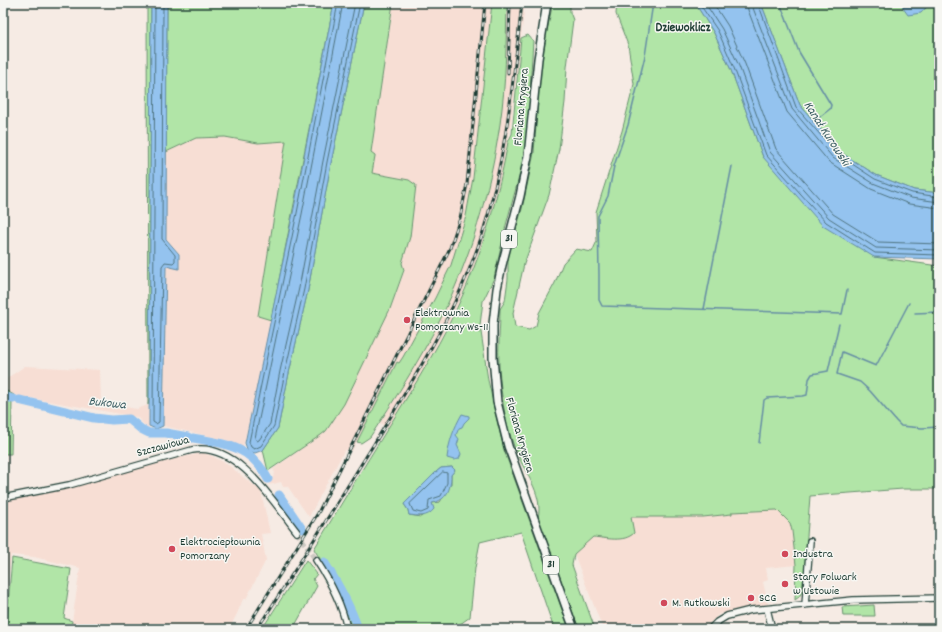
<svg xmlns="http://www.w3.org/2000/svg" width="942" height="632" font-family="Dekko,sans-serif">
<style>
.built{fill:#f7ded4}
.green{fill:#b1e5a7;stroke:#68916e;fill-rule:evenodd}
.water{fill:#94c3ef;stroke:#658da4}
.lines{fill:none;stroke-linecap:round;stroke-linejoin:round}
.shore{stroke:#4e737f;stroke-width:1}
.stream{stroke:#658da4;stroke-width:1.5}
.river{stroke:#94c3ef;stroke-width:9}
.minor-tunnel{stroke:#cbc8c1;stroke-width:5.5;stroke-dasharray:5.5 3;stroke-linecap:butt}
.minor-casing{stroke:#1f3d34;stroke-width:8}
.major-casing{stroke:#1f3d34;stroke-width:10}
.minor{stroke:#f6f6f2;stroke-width:5.5}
.major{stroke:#f6f6f2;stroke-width:7}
.rail-casing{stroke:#1f3d34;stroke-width:3}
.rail{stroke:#f6f6f2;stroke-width:1.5;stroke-dasharray:4.5;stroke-linecap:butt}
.poi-dot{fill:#d1495b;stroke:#f6f6f2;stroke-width:1.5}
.labels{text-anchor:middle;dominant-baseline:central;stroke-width:3;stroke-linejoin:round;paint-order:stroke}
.shield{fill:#f6f6f2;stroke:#60746d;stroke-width:1}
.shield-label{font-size:11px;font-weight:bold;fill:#1f3d34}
.street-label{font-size:12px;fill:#1f3d34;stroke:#f6f6f2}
.poi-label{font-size:12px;fill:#1f3d34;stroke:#f6f6f2;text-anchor:start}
.neighbourhood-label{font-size:13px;font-weight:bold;fill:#1f3d34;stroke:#f6f6f2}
.water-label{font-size:13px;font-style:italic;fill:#3c5e63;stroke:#f6f6f2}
</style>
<rect width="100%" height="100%" fill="#f6ebe4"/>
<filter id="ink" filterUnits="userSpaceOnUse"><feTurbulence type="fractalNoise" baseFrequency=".025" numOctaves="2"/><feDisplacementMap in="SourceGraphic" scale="8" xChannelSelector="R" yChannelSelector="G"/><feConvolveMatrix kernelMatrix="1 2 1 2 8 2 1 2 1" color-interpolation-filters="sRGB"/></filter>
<g filter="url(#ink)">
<path class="built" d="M393,3H492L471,191L463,227L451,265L445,279L403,357L399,363L397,362L352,451L348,449L344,451L309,517L288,487H283L281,482L269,485L275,473L273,469L326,431L348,394L390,309L401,280L404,270L402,263L410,237L416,185L409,180L372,173L375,156L371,153Z
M507,3H525L511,124L505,162L496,199L479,254L458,306L422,373L388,428L380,423L423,352L440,319L462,268L481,214L494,160L500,122L505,65Z
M225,137L258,143L286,141L258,316L271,320L253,408L243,448L226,440L163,426L166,266L179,268V254L166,239V152L196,138Z
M25,366L100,370L101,403L137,409L148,405L149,426L147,428L137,417L14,395L3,389V381Z
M203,453L212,456L227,464L261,491L270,533L261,534L266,560L246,599H243L237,614L229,629L216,625L213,629H71L80,568L34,557L11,555L3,619V500L57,490L182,457Z
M777,510L790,523L792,531L796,565L766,568L768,580L763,582L768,604L719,614L704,629H603L574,554L593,537L619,539L634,533L631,517H703L731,514V512Z"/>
<path class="green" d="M31,3H151L149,399L148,405L147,5Z
M167,3H334L271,320L258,316L286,141L258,143L225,137L196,138L166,152Z
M364,3H393L371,152L375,155V156L372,173L409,180L416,185L410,237L402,263L404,270L390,309L344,404L326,431L321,435L268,471L263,450L278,428L289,373L308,290L331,163Z
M492,3H507C506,43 506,84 500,124C490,192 470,259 440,320C419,361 395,399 370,437L361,443L357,442L397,362L399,363L403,357L435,298L451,265L466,216L473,178Z
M553,3H570V12L573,20L567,67L565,102L559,149L549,195L524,264L513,313L515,327L529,330L536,326L539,313L555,283L563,263L576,249L592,252L597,241L596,212L622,131L634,84L628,45L616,14L617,3H695L714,33L731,70L763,157L874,257L939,266V489H903L810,496L803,590L799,597L795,600L796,565L792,531L790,523L777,510L732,512V514L703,517H631L634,533C624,543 606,538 593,537L574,554L572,565L595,629H579L538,518C543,496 528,477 519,458C506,431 501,397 499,366C498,347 500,328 500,309L505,301L508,279V257L522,209L534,153L541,57Z
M761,3H902L903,8L925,9L929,4H939V193L914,190L876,175L840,152L800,105Z
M528,35L533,41L530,88L531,96L529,118L523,162L506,225L494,278L483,301L480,325L488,380L504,450L569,629H554L521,532L480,542L475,568L470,617L456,627L455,629H351L346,608L334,582L314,549C338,509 363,468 388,428C416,383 444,339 465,290C485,243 499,193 508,142L512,134L521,38ZM452,467L455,470L451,475V484L440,502L432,503L421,517L409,515L408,510L404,504L436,472L441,468Z
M3,389L14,395L12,401L11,454H3Z
M12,558L71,569L64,618L72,621L71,629H6Z
M306,560L317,574L313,579L317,586L293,629H262Z
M874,605L875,616H843L842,607Z"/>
<path class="water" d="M151,3H167L166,239L179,254V269L166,266L163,426L156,429L149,426Z
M334,3H364L331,163L308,290L289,373L278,428L263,450L255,453L250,452L247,449L245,443L293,213Z
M695,3H761L800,105L840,152L876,175L914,190L939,193V259L874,257L823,226L763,157L731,70L714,33Z
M902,3H939V4H929L921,13L908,15L903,8Z
M462,414L469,416V418L464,423L462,427L459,428L456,435L459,439L457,445L461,454L459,459L454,460L447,458C449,441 454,428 462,414Z
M452,467L455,470L451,475C451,489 447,500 432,503L434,509C427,518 418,516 409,515L408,510L404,504L436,472L441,468Z"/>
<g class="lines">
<path class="shore" d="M155,3L153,422L156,424L159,422L162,266L165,262L173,263L175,261V255L162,239L163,3
M338,3L297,213L249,442L251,447L254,449L261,446L274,426L285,372L304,289L327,162L360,3
M343,3L302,214L255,438L257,441L259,440L270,424L280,371L299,288L323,161L355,3
M699,3L718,31L734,68L766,155L826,222L875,253L939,255
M705,3L722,29L739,66L770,152L829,218L876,248L939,250
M713,3L728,26L745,64L776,149L833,214L878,242L939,244
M747,3L748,10L787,112L829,162L871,189L909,204L939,208
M753,3V8L792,109L833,158L873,183L911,198L939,202
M758,3L796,107L837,154L875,179L912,193L939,197
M443,472L447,473V483L441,496L429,500L428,510L421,513L413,511L410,504Z"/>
<path class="stream" d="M653,3L645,56L628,125L614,166L608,196L598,216L599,274V300L602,306L842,314L847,290
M780,3L799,52L831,105L830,109L813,122
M909,303L876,366L842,352L837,374L860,382L870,391L896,421L901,426L922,428L939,427
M704,309L732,166
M915,313L939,312
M759,443L764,400L767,398L803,396L807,395L809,379L812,374L828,371L839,324"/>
<path class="river" d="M3,396L13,399
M19,400L94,418L112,420L129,419L141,429L149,433H166L188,437
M193,438C225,443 252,447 268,479
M279,495L302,529
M324,562C338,584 350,605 358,629"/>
<path class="minor-tunnel" d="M297,532L316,560"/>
<defs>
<path id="minor" d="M3,498L69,485L192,450C237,441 274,503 297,532
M316,560C330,581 342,604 347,629
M805,605L810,541
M767,609L772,629
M710,629L717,622L727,616L751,610L853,600L939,598"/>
<path id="major" d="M547,3L538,59L528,156L520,196L502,265L497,289L493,324V358L497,402L508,446L574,629"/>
</defs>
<use href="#minor" class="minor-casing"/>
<use href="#major" class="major-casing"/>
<use href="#minor" class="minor"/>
<use href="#major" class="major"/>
<defs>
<path id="rail" d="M508,73L510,3
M246,629L318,513L450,248L460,218L467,184L485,3
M257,629C297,568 335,506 374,444C415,377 457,311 482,235C506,160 513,81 522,3"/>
</defs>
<use href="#rail" class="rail-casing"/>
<use href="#rail" class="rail"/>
</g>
</g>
<g class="poi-dot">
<circle cx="407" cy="320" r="4"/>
<circle cx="172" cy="549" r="4"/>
<circle cx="785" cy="554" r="4"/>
<circle cx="785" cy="584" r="4"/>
<circle cx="751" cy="598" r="4"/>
<circle cx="664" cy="603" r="4"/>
</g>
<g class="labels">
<g class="shield">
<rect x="501" y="230" width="16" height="18" rx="3"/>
<rect x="543" y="556" width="16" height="18" rx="3"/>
</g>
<g class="shield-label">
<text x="509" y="239">31</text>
<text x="551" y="565">31</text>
</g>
<g class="street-label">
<text transform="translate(522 107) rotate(-85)">Floriana Krygiera</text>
<text transform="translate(519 435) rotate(74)">Floriana Krygiera</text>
<text transform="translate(163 447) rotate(-15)">Szczawiowa</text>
</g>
<g class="poi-label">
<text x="415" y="313">Elektrownia<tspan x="415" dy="14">Pomorzany Ws-11</tspan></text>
<text x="180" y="542">Elektrociepłownia<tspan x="180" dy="14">Pomorzany</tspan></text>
<text x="793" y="554">Industra</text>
<text x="793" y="577">Stary Folwark<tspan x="793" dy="14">w Ustowie</tspan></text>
<text x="759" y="598">SCG</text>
<text x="672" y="603">M. Rutkowski</text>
</g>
<g class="neighbourhood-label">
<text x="683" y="28">Dziewoklicz</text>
</g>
<g class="water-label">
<text transform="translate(826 134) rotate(57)">Kanał Kurowski</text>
<text transform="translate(107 404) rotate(6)">Bukowa</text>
</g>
</g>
<rect width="942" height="632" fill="none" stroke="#f6f6f2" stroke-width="16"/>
<rect x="8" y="8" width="926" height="616" fill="none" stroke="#1f3d34" stroke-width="1.5" filter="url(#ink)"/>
</svg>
